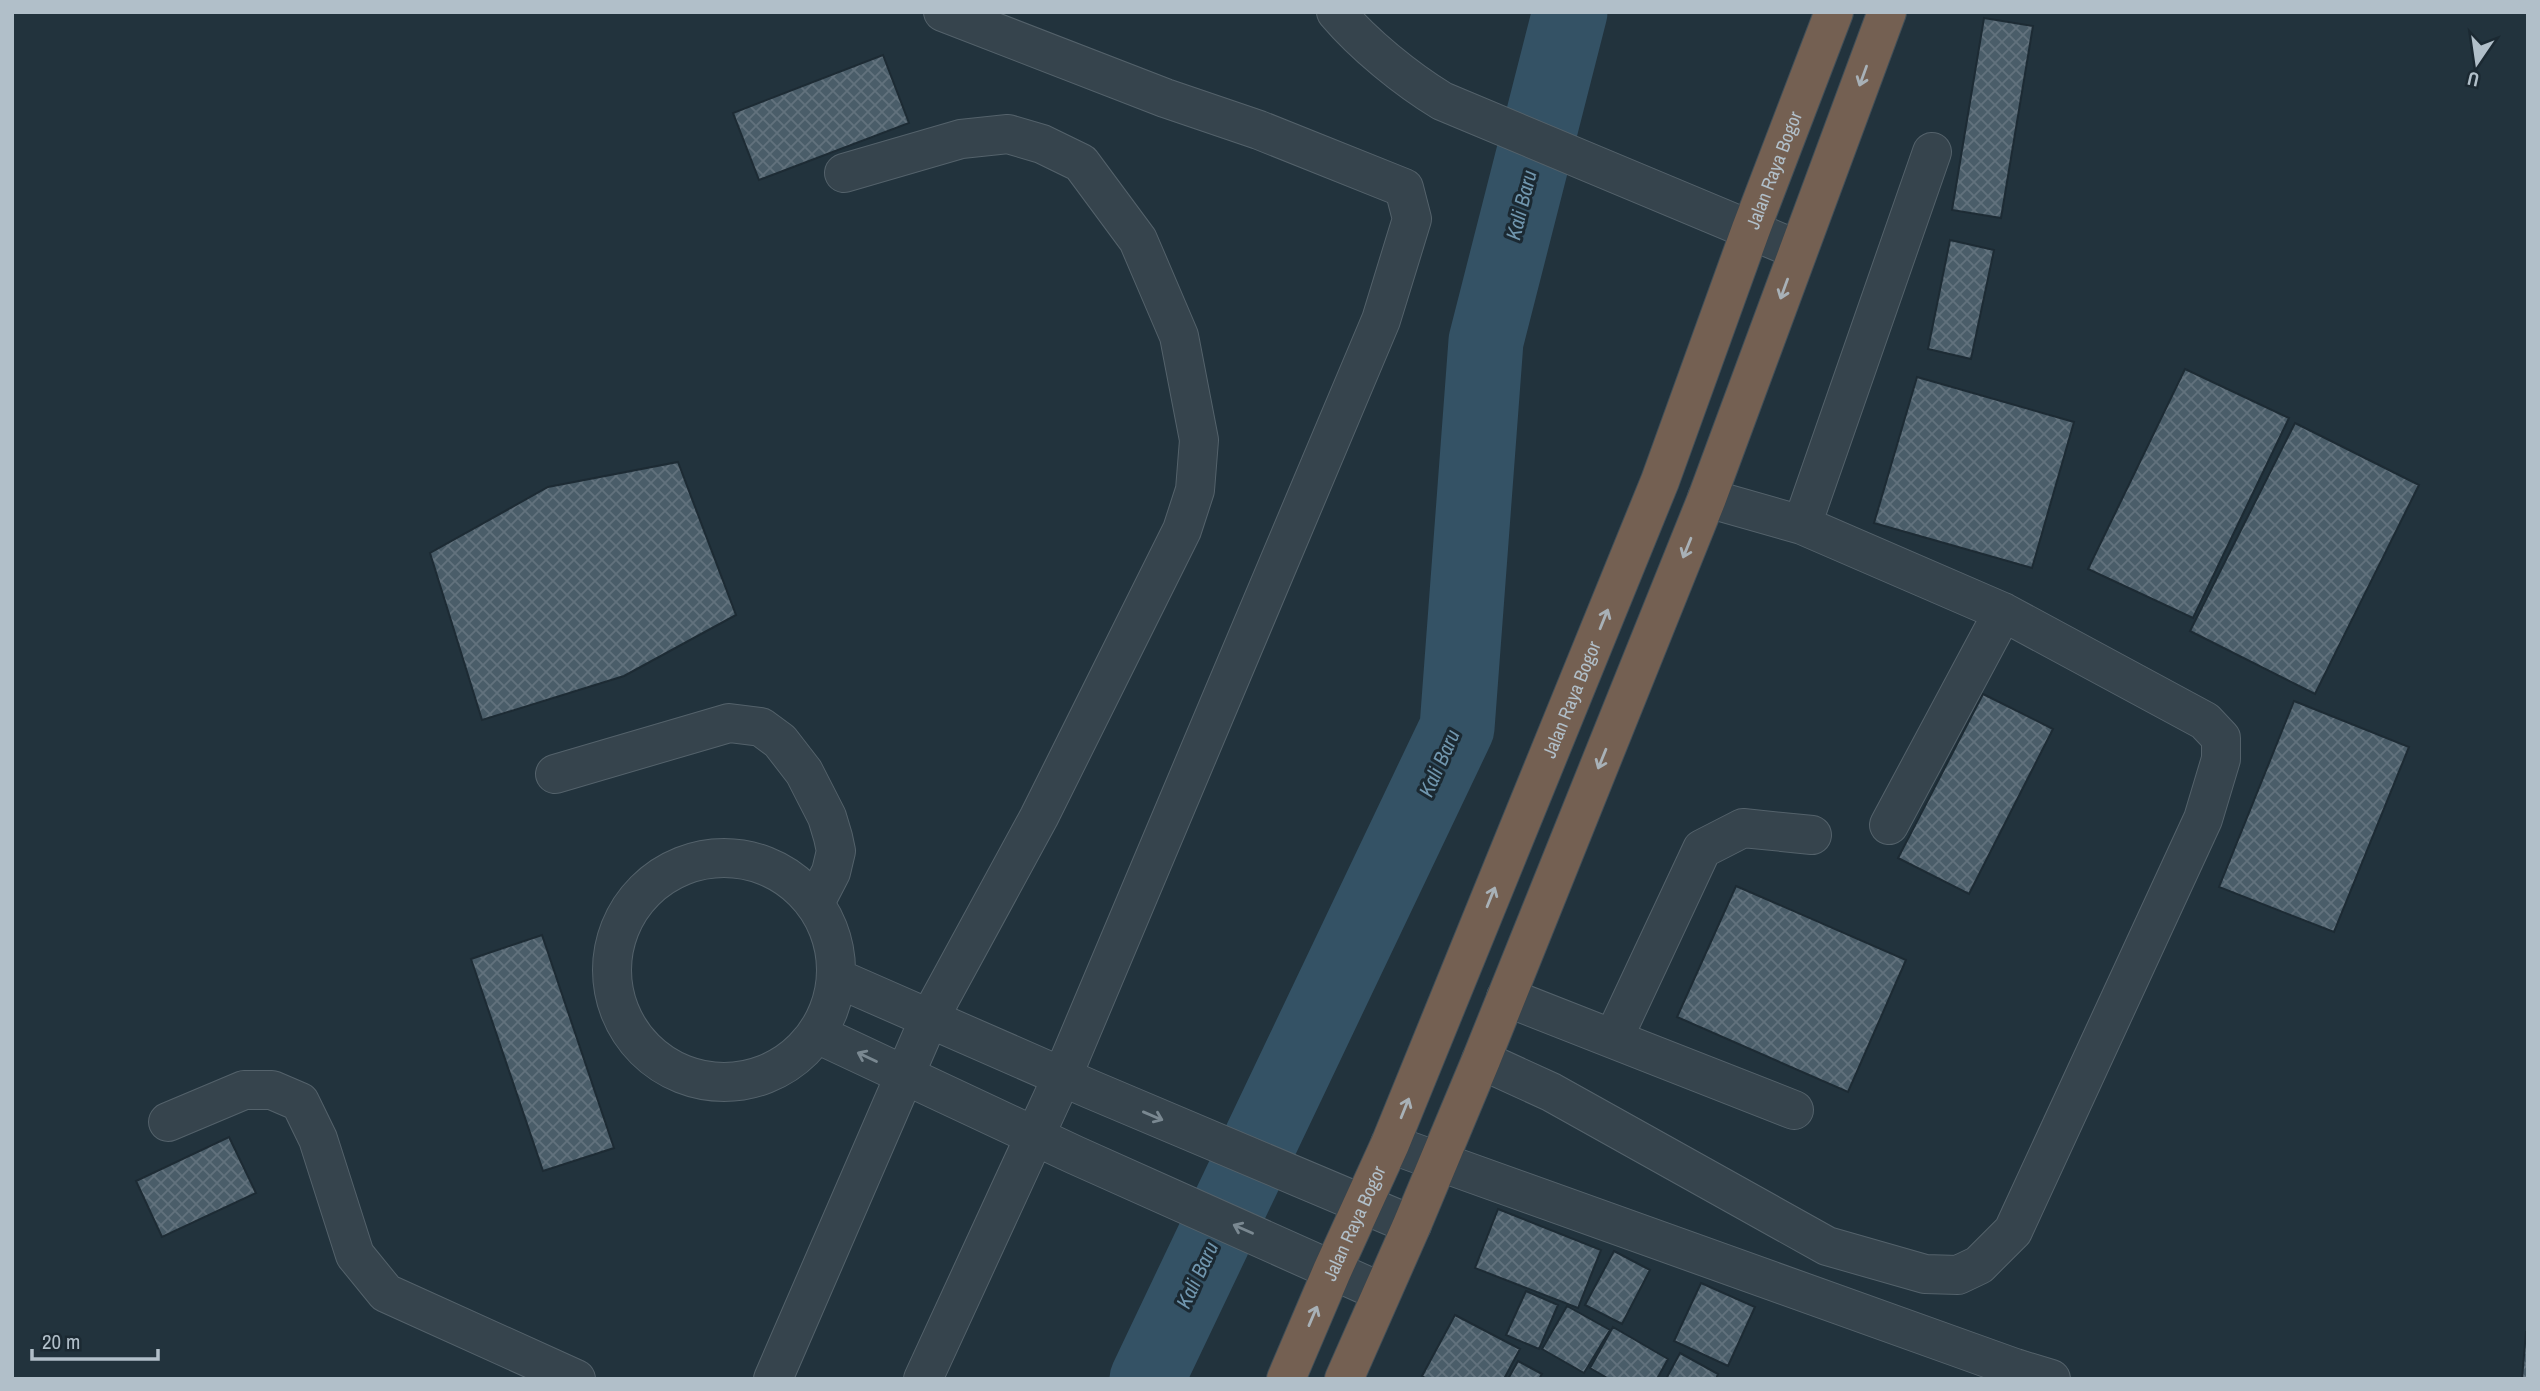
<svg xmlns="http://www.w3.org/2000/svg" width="2540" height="1391" font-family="'Archivo Narrow',sans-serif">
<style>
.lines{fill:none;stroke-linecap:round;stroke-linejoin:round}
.river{stroke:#345265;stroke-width:75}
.building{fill:url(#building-cross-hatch);stroke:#1d2b34;stroke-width:2}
.minor-casing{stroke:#54626b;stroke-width:40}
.highway-casing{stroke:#414f58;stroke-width:40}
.minor{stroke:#36444d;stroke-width:38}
.highway{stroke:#746052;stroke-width:38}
.oneway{stroke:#a8b1b7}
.oneway2{stroke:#7a8891}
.labels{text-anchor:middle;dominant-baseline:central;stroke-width:6;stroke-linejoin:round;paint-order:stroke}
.street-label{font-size:19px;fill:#b1bfc9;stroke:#1b2932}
.water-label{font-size:21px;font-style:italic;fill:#7096ae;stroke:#1b2932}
</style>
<defs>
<pattern id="building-cross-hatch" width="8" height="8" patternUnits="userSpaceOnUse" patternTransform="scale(1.75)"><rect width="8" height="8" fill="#4a5d69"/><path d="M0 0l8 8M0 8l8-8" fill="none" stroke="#62727d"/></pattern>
</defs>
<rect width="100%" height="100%" fill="#22333d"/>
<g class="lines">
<path class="river" d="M1147,1379L1457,728L1486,341L1570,12"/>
</g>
<path class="building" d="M1984,18L2033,26L2001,218L1952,210Z
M883,55L909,123L759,180L733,113Z
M1950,240L1994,250L1971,359L1928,349Z
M2185,369L2289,418L2193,618L2088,569Z
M1917,377L2074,422L2032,568L1874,523Z
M2295,423L2419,485L2315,694L2190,631Z
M678,462L736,615L624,676L482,720L430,553L548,487Z
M1983,694L2053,729L1969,894L1898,858Z
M2294,701L2409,747L2334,932L2219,887Z
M1736,886L1906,960L1848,1092L1677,1017Z
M542,935L614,1148L543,1171L471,959Z
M229,1137L256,1193L162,1237L136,1181Z
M1498,1209L1601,1250L1578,1308L1475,1268Z
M1614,1251L1650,1270L1622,1324L1585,1305Z
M1701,1283L1755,1307L1728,1366L1674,1341Z
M1526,1291L1558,1305L1539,1349L1506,1335Z
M1567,1306L1610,1330L1584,1373L1542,1349Z
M1455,1315L1520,1349L1504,1379H1427L1422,1376Z
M1613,1327L1668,1359L1657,1379H1609L1590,1368Z
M2526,1332H2528V1379H2522Z
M1680,1353L1718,1374L1716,1379H1666Z
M1518,1361L1542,1374L1539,1379H1508Z"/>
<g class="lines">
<defs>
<path id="minor" d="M1336,12C1364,45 1406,79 1442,101L1798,250
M1802,525L1932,152
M555,774L729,723L761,727L780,741L804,772L827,817L833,837L836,851L831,872L816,901
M1889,825L2003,612
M612 970a112 112 0 1 1 224 0a112 112 0 1 1-224 0Z
M839,979L1090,1089L1412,1225
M1506,997L1794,1110
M817,1034L1075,1155L1381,1292
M1613,1039L1702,849L1743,828L1812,835
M1481,1060L1551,1092L1827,1246L1925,1274L1958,1275L1979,1265L2013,1231L2203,819L2221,759V738L2205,721L2003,612L1802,525L1707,498
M168,1122L244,1090H272L300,1102L318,1139L355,1255L386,1293L576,1379
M1390,1144L2015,1368L2051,1379
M773,1379L929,1019L1039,817L1182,530L1195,490L1199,440L1179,336L1138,240L1081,163L1042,144L1008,134L961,139L844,173
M923,1379L1062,1077L1381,320L1412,219L1404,188L1259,130L1165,98L943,12"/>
<g id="highway">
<path id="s1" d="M1286,1379L1332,1271L1390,1144L1660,481L1751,229L1834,12"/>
<path d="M1344,1379L1412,1225L1481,1060L1707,498L1887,12"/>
</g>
</defs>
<use href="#minor" class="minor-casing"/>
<use href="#highway" class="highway-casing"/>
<use href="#minor" class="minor"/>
<use href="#highway" class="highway"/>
</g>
<defs><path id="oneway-shaft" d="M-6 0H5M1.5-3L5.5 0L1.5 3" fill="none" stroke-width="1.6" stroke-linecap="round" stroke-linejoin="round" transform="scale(1.75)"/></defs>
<g class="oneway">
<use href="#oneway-shaft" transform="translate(1863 76) rotate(110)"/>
<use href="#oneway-shaft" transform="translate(1784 289) rotate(110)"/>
<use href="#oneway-shaft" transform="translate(1687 548) rotate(112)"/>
<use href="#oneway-shaft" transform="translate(1604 619) rotate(-68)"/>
<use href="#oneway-shaft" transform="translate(1602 759) rotate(112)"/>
<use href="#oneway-shaft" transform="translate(1491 897) rotate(-68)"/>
<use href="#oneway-shaft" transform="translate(1405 1108) rotate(-68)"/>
<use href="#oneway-shaft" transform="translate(1313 1316) rotate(-67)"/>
</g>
<g class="oneway2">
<use href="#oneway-shaft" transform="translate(867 1057) rotate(-155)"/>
<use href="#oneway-shaft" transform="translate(1153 1116) rotate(23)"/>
<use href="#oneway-shaft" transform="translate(1243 1229) rotate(-156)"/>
</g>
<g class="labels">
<g class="street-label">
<text stroke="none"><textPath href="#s1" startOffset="1304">Jalan Raya Bogor</textPath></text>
<text stroke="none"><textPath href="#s1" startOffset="737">Jalan Raya Bogor</textPath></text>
<text stroke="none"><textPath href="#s1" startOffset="170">Jalan Raya Bogor</textPath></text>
</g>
<g class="water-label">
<text transform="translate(1521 205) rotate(-76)">Kali Baru</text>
<text transform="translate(1439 763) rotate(-66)">Kali Baru</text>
<text transform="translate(1197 1275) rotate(-65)">Kali Baru</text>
</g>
</g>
<rect width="2540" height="1391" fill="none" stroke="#b1bfc9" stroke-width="28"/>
<g transform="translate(2477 63) rotate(193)" stroke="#1b2932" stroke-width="5" paint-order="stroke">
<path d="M0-5L12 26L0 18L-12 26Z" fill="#b1bfc9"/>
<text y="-10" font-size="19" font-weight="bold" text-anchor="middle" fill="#b1bfc9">U</text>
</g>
<path d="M32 1349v10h126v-10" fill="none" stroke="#b1bfc9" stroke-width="3.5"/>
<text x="42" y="1349" font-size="21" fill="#b1bfc9" stroke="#1b2932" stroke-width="5" paint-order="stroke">20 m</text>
</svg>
